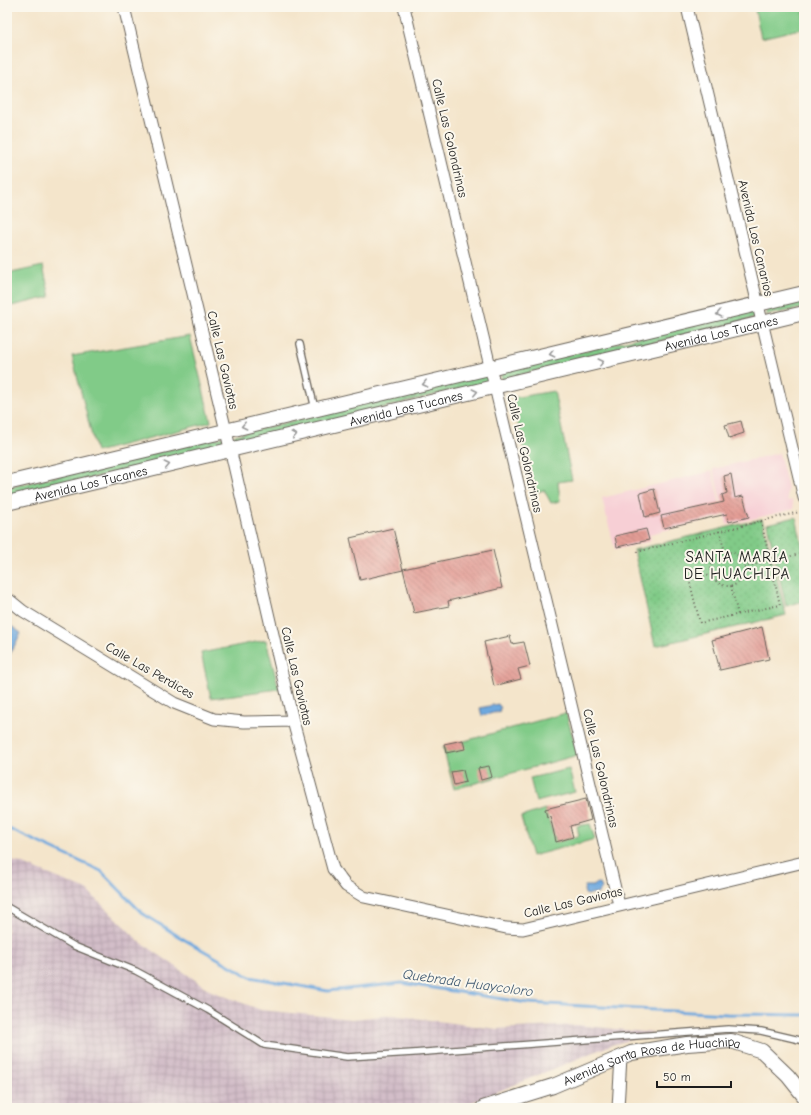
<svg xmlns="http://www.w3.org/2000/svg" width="811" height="1115" font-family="'Comic Neue',sans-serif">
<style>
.built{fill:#f7cfd5}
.industrial{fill:url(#industrial-grid)}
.grass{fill:#81cb88;stroke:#4e7452}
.park{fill:url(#park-dots);stroke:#4e7452}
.water{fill:#6ea8de;stroke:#45627d}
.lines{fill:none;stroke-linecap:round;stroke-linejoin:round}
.stream{stroke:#6ea8de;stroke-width:3}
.building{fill:url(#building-back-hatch)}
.service-casing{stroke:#686259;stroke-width:8}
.minor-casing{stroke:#686259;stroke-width:13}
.tertiary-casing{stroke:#686259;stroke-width:16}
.path{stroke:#686259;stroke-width:2;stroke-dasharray:1 3;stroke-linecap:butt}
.service{stroke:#fff;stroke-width:5.5}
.minor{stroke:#fff;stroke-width:11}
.tertiary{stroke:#fff;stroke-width:14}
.oneway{stroke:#999}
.labels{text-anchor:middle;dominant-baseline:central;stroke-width:4;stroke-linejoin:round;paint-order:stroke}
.street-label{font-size:13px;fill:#1c1c1c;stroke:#fbf7ec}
.water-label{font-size:14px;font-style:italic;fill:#415b73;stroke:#fbf7ec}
.quarter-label{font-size:15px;letter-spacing:1px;fill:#1c1c1c;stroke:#fbf7ec}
</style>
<defs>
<pattern id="industrial-grid" width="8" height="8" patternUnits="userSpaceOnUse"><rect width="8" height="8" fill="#d2bdc8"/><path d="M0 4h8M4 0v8" fill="none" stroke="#b4a2ab"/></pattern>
<pattern id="park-dots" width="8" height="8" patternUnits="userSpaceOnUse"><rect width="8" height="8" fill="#81cb88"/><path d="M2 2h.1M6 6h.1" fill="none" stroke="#6fae75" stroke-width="1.8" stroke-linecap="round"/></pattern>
<pattern id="building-back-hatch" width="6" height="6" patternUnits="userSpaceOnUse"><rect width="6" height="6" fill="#e39d95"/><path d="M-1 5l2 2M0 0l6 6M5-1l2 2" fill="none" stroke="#b77f79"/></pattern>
</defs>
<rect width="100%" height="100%" fill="#fbf7ec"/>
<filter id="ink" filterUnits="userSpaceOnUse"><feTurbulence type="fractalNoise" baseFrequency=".025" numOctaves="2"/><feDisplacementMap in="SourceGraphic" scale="8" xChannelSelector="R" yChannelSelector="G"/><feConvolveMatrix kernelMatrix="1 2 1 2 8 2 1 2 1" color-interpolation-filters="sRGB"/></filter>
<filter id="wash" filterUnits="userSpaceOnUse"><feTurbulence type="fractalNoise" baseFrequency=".012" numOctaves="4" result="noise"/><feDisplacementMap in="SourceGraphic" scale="16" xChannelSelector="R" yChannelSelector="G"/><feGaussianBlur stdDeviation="0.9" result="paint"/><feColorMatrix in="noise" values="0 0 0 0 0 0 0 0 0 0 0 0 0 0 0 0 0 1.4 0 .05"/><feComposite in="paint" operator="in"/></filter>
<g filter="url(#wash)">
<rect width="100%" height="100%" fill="#f4e5cb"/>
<path class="built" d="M779,453L788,488L787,494L788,501L792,500L794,509L727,525L713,469Z
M712,471L723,516L650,534L651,541L615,550L602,498Z"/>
<path class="industrial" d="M7,860L21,863L87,890L139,941L211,991L261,1010L352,1019L392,1015L497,1029L576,1025L654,1033L611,1045L458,1108H7Z"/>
<path class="grass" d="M766,7H804V28L761,38L755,10Z
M43,266L50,297L7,307V274Z
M190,336L211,422L96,452L72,356Z
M554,391L572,480L558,482L560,501L551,503L544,490L534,493L512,398Z
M266,640L279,689L211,698L201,653Z
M566,713L578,755L454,789L443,747Z
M569,769L575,792L536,802L530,778Z
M545,809L556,842L579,836L577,826L590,824L595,839L532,856L521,817Z"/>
<path class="park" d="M804,298V308L767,315L766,308Z
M754,310L756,317L755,318L502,379L500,371Z
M486,374L491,381L239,443L236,441L234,437L235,435Z
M223,437L224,445L7,499V488Z
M796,517L804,554V601L786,606L767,524Z
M762,519L786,615L655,646L634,550Z"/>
<path class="water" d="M7,623L21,633L7,660Z
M498,704L501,708L499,709L500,711L482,716L480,708Z
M596,883L600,884L602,888L599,893L596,894L593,893L588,895L585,894L584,890L585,886H594Z"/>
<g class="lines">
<path class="stream" d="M7,828L101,871L142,913L178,936L250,977L328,991L402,983L528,1003L727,1014L804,1015"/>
</g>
<g id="blocks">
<path class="building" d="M741,421L744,433L729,438L725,425Z
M731,474L735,498L743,496L749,517L729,522L727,514L664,528L661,516L724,502L722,495L727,493L724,476Z
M654,489L660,513L645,517L640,493Z
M393,528L403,570L360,580L350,538Z
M646,529L649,540L617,547L615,536Z
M493,550L502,588L448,601L449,606L414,613L403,569Z
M762,627L769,659L720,670L712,640Z
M510,636L512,644L524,642L530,666L518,669L521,679L494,686L484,642Z
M463,740L465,749L446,753L444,744Z
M489,766L492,777L481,780L478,768Z
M463,770L466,782L454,785L451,772Z
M586,799L591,820L570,826L573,837L556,842L550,816L547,817L545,809Z"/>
</g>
</g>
<g filter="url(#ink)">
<use href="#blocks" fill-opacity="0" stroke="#686259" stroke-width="1"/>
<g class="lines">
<defs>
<path id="service" d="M300,344L315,409
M7,907L74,946L136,971L208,1010L264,1045L347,1057L413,1053L728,1029L761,1031L804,1041"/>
<path id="minor" d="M124,7L226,431L293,721L333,869L346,886L364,897L506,928L523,929L804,862
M404,7L619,905
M687,7L804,498
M7,598L23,611L174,703L214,719L244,722L293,721
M618,1108L621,1057"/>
<g id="tertiary">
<path d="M7,483L804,293"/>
<path id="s1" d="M7,503L804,313"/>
<path id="s2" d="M483,1108L553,1086L631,1053L687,1044L731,1041L762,1051L788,1076L804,1096"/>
</g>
</defs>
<use href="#service" class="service-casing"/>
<use href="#minor" class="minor-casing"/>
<use href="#tertiary" class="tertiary-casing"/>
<path class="path" d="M761,521L804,511
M719,531L725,552
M637,552L761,521L780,605L700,623L689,579L712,574
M711 569a17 17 0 1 1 34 0a17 17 0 1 1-34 0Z
M744,567L804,553
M731,586L738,615"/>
<use href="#service" class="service"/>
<use href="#minor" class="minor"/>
<use href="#tertiary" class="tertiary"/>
</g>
<defs><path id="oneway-chevron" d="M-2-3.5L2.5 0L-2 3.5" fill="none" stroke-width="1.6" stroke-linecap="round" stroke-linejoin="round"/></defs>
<g class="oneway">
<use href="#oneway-chevron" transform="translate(719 314) rotate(167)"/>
<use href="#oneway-chevron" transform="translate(552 354) rotate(167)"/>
<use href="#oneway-chevron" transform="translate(601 362) rotate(-14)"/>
<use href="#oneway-chevron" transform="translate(425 384) rotate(167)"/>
<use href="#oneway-chevron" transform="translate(475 392) rotate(-13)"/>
<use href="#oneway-chevron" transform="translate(244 426) rotate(167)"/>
<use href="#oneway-chevron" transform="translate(294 435) rotate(-13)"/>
<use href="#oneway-chevron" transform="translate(167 465) rotate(-13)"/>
</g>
</g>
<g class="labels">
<g class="street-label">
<text transform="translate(450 138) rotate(77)">Calle Las Golondrinas</text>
<text transform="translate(756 238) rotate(77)">Avenida Los Canarios</text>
<text stroke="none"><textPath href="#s1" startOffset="734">Avenida Los Tucanes</textPath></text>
<text transform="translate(223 360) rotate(77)">Calle Las Gaviotas</text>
<text stroke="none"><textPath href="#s1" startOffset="410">Avenida Los Tucanes</textPath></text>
<text transform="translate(525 453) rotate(77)">Calle Las Golondrinas</text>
<text stroke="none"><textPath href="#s1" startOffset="86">Avenida Los Tucanes</textPath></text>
<text transform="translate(150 670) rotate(30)">Calle Las Perdices</text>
<text transform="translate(297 676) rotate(77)">Calle Las Gaviotas</text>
<text transform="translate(601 768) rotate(77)">Calle Las Golondrinas</text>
<text transform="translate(573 902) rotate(-13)">Calle Las Gaviotas</text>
<text stroke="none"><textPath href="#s2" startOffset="177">Avenida Santa Rosa de Huachipa</textPath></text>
</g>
<g class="water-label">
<text transform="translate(468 983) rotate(8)">Quebrada Huaycoloro</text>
</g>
<g class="quarter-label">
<text x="737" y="557">SANTA MARÍA<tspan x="737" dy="17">DE HUACHIPA</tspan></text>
</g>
</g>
<rect width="811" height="1115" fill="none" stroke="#fbf7ec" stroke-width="24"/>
<path d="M657 1081v6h74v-6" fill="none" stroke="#1c1c1c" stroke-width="2"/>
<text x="663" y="1081" font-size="12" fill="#1c1c1c" stroke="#fbf7ec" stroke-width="3" paint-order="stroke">50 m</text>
</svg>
